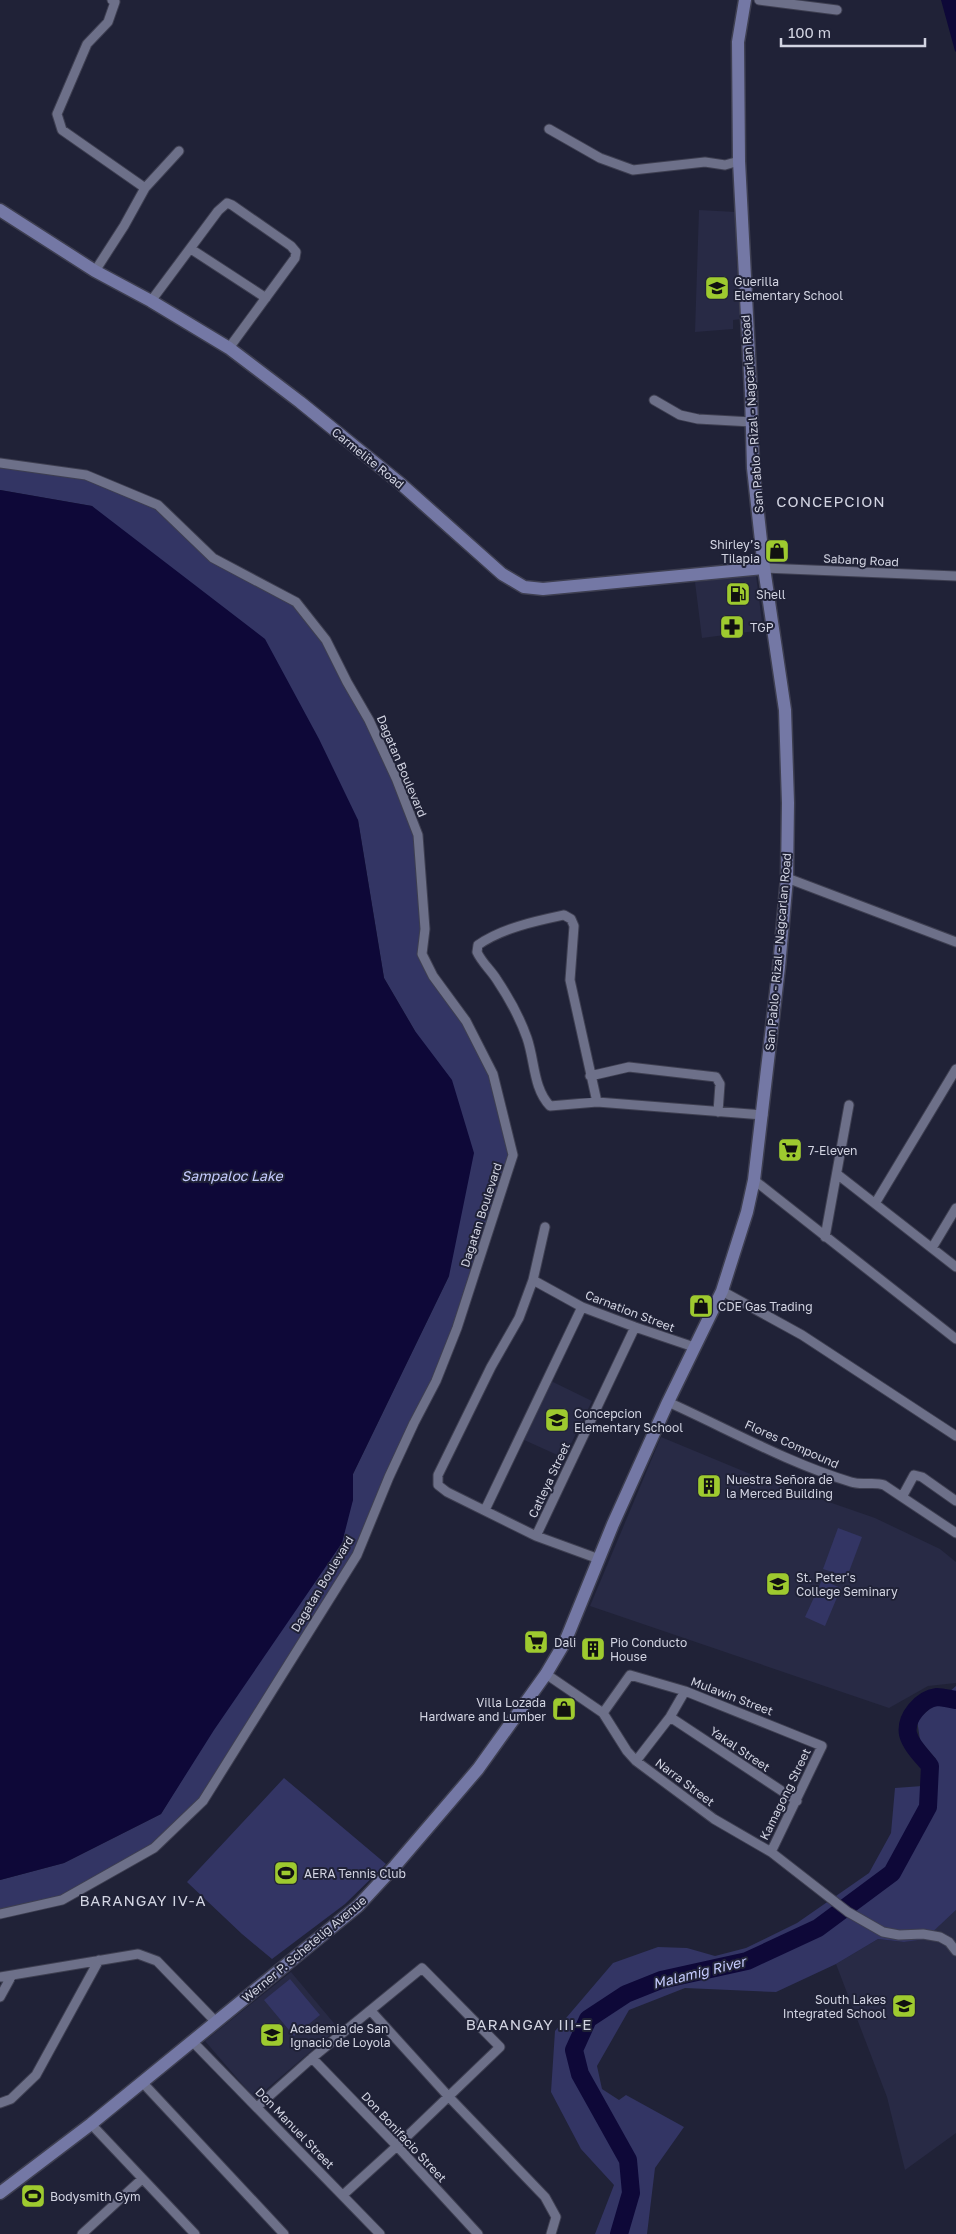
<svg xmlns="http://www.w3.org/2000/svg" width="956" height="2234" font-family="'Golos Text',sans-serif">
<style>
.built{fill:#282a45}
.green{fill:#333564}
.water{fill:#0e0838}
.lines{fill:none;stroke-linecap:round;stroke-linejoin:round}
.river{stroke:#0e0838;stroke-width:18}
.street-casing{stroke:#3e3f51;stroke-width:11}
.secondary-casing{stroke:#3e3f51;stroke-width:15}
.street{stroke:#6d7089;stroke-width:9}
.secondary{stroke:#7478a5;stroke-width:12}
.labels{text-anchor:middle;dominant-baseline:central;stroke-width:4;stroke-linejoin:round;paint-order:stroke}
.poi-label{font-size:12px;fill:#d2d4e2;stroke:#202237;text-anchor:start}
.street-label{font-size:12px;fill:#d2d4e2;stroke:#202237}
.water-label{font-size:14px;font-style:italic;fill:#c5cbfe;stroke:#202237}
.quarter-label{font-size:15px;letter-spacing:1px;fill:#d2d4e2;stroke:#202237}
</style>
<rect width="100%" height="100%" fill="#202237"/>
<path class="built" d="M699,210L736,212V257L741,319L733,320V329L695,332Z
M756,575L763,630L702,638L695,582Z
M551,1381L592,1401L564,1458L522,1439Z
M661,1437L760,1478L875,1518L940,1549L956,1562V1683L928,1686L889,1708L590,1606Z
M956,1910V2133L905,2170L887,2097L836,1964L878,1939L904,1942L925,1938Z
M291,1972L338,2028L255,2099L205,2041Z"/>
<path class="green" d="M0,463L86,475L158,505L213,558L296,602L326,640L418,835L422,954L466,1021L493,1074L513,1155L457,1328L357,1555L203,1801L154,1848L62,1900L0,1914V1880L64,1863L161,1814L353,1500V1474L449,1276L415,1031L384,978L358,820L92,506L0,490Z
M838,1528L862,1537L847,1577L823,1569Z
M822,1580L841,1588L825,1626L805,1617Z
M956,1686V1910L925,1939L904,1942L878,1939L836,1964L776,1992L685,1988L629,2010L597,2066L602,2089L619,2100L626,2095L684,2127L655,2168L647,2234H595L614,2185L581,2149L551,2092L555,2031L613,1963L658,1947L687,1948L715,1956L746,1948L797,1923L869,1873L891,1833L895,1788L936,1785V1759L920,1740L917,1720Z
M284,1778L386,1864L345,1904L272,1959L242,1934L187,1882Z
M290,1979L320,2015L294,2036L264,2000Z"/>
<path class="water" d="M941,0H956V52L955,51Z
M0,490L92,506L265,639L319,739L358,820L384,978L415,1031L452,1080L474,1153L449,1276L353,1474V1500L342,1543L214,1730L161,1814L64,1863L0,1880Z"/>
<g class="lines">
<path class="river" d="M619,2234L631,2193L628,2160L580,2074L574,2050L588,2019L626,1994L661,1980L747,1961L818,1928L892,1873L928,1807L930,1766C923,1757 911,1746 908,1734C905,1718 921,1699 937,1697C942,1697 950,1699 956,1700"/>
<defs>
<path id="street" d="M112,0L115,2L108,22L87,44L57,114L62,130L145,188
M759,0L837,10
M549,129L600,158L633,170L705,162L725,165L739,161
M191,249L266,298
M95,271L124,226L145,188L179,151
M151,301L218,211L227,203L232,205L291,246L296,252L295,258L229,348
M654,400L680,415L698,419L752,422
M0,463L86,475L158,505L213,558L296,602L326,640L347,682L369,720L396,778L418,835L425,929L422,954L433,976L466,1021L493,1074L513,1155L457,1328L436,1381L414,1423L389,1477L357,1555L203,1801L154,1848L62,1900L0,1914
M764,568L956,576
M787,878L956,942
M590,1076L629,1067L716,1077L720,1084L718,1112
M597,1102L570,980L574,926L571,919L564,915C536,921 502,928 478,945L477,952C482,963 491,970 497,980C509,998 520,1018 527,1038C535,1061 533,1088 550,1106L597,1102L763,1115
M837,1174L956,1267
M754,1180L956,1339
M876,1202L956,1069
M545,1227L533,1280L519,1318L491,1367L438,1475V1485L447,1492L536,1536L599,1559
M825,1237L849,1105
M932,1248L956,1208
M533,1280L582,1307L635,1327L694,1347
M722,1291L802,1335L956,1436
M668,1402C728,1429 788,1463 851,1482C863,1486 873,1481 884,1485L956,1533
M902,1497L914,1475L922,1477L956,1501
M485,1510L582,1307
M536,1536L635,1327
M546,1674L603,1713L627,1751L636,1761L714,1819L771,1852L848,1912L883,1932L899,1935L923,1934L940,1937L949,1942L956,1951
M603,1713L630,1675L685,1691L822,1746L771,1852
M670,1717L797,1801
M636,1761L670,1717L685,1691
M0,1977L138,1954L157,1961L216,2022
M0,1997L11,1977
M371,2011L449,2097L545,2197L556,2217L551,2234
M192,2041L380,2234
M312,2058L397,2146L478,2234
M142,2082L284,2234
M0,2103L11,2099L36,2075L99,1960
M257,2107L312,2058L422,1968L500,2047L397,2146L343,2195
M91,2124L195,2234
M82,2234L142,2179"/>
<path id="secondary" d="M0,210L95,271L151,301L229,348L300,402L401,484L502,574L524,587L543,589L764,568
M0,2193L91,2124L358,1906L395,1866L478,1769L546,1674L565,1642L613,1524L668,1402L722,1291L747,1212L754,1180L779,967L787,878L788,803L785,710L764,568L753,468L751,393L739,161L738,42L745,0"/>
</defs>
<use href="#street" class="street-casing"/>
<use href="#secondary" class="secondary-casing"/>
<use href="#street" class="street"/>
<use href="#secondary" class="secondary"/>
</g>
<defs>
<symbol id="school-square" viewBox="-11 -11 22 22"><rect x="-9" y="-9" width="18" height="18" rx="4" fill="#9eca2f" stroke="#202237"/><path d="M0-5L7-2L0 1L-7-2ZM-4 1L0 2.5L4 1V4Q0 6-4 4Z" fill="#111"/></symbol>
<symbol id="shop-square" viewBox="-11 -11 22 22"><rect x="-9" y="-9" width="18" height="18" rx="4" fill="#9eca2f" stroke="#202237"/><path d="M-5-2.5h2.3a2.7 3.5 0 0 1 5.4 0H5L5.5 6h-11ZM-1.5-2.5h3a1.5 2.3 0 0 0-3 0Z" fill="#111"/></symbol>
<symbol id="fuel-square" viewBox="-11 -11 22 22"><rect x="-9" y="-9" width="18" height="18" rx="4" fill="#9eca2f" stroke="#202237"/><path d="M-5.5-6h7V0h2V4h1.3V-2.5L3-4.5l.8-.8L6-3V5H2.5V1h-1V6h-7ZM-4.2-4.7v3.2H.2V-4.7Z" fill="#111"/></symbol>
<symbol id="pharmacy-square" viewBox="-11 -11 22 22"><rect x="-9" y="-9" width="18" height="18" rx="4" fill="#9eca2f" stroke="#202237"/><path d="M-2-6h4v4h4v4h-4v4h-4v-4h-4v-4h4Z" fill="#111"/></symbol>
<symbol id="supermarket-square" viewBox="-11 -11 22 22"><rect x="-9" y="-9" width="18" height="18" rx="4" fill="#9eca2f" stroke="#202237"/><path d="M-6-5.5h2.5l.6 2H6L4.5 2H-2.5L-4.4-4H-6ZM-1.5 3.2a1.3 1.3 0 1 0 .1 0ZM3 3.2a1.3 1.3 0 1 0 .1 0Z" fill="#111"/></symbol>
<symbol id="building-square" viewBox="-11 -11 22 22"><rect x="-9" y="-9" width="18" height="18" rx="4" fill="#9eca2f" stroke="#202237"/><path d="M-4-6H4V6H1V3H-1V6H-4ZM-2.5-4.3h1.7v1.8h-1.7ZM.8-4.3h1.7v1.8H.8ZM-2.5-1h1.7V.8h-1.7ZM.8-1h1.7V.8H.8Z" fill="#111"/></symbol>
<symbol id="university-square" viewBox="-11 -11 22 22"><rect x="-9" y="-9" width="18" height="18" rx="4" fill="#9eca2f" stroke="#202237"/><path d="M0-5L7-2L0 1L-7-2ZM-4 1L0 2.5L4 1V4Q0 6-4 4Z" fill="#111"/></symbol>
<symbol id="stadium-square" viewBox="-11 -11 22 22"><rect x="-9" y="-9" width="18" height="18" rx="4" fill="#9eca2f" stroke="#202237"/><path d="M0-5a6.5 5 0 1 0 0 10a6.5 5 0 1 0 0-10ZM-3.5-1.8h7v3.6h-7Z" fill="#111"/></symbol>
</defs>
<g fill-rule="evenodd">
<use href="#school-square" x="703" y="274" width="28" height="28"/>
<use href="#shop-square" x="763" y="537" width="28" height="28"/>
<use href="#fuel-square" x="724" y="580" width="28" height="28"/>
<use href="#pharmacy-square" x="718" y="613" width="28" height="28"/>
<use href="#supermarket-square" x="776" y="1136" width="28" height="28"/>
<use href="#shop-square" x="687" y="1292" width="28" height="28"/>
<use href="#school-square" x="543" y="1406" width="28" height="28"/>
<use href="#building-square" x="695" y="1472" width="28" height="28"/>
<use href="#university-square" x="764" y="1570" width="28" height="28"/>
<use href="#supermarket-square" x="522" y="1628" width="28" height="28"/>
<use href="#building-square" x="579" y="1635" width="28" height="28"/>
<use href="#shop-square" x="550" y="1695" width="28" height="28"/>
<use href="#stadium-square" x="272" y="1859" width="28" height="28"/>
<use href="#school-square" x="890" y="1992" width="28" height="28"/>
<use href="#school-square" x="258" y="2021" width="28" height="28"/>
<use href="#stadium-square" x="19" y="2182" width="28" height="28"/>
</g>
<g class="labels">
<g class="poi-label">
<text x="734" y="281">Guerilla<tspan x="734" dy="14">Elementary School</tspan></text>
<text x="760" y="544" text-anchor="end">Shirley’s<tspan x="760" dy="14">Tilapia</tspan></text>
<text x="756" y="594">Shell</text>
<text x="750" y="627">TGP</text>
<text x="808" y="1150">7-Eleven</text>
<text x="718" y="1306">CDE Gas Trading</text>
<text x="574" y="1413">Concepcion<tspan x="574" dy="14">Elementary School</tspan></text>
<text x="726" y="1479">Nuestra Señora de<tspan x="726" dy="14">la Merced Building</tspan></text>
<text x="796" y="1577">St. Peter's<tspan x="796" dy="14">College Seminary</tspan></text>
<text x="554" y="1642">Dali</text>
<text x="610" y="1642">Pio Conducto<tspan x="610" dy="14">House</tspan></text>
<text x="546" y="1702" text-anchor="end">Villa Lozada<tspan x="546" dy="14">Hardware and Lumber</tspan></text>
<text x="304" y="1873">AERA Tennis Club</text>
<text x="886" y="1999" text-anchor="end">South Lakes<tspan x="886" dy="14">Integrated School</tspan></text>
<text x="290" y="2028">Academia de San<tspan x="290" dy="14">Ignacio de Loyola</tspan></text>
<text x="50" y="2196">Bodysmith Gym</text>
</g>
<g class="street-label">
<text transform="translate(752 414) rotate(-94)">San Pablo - Rizal - Nagcarlan Road</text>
<text transform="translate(368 458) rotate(39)">Carmelite Road</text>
<text transform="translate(861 560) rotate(3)">Sabang Road</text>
<text transform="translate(402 766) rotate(67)">Dagatan Boulevard</text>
<text transform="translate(778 952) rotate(-85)">San Pablo - Rizal - Nagcarlan Road</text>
<text transform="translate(481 1215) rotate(-72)">Dagatan Boulevard</text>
<text transform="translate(630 1311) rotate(21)">Carnation Street</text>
<text transform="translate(792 1444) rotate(24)">Flores Compound</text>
<text transform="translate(549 1480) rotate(-65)">Catleya Street</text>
<text transform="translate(322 1584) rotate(-59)">Dagatan Boulevard</text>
<text transform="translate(732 1696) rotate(21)">Mulawin Street</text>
<text transform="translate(740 1749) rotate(34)">Yakal Street</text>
<text transform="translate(685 1782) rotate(37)">Narra Street</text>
<text transform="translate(785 1794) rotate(-64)">Kamagong Street</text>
<text transform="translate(304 1949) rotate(-40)">Werner P. Schetelig Avenue</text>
<text transform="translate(295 2128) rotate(46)">Don Manuel Street</text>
<text transform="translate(404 2137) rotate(47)">Don Bonifacio Street</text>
</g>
<g class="water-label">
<text x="232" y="1175">Sampaloc Lake</text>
<text transform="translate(699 1972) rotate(-14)">Malamig River</text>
</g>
<g class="quarter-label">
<text x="831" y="501">CONCEPCION</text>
<text x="143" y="1900">BARANGAY IV-A</text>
<text x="529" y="2024">BARANGAY III-E</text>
</g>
</g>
<path d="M781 38v8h144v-8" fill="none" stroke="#d2d4e2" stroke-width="2.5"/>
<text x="788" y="38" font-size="15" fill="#d2d4e2" stroke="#202237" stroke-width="4" paint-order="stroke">100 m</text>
</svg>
